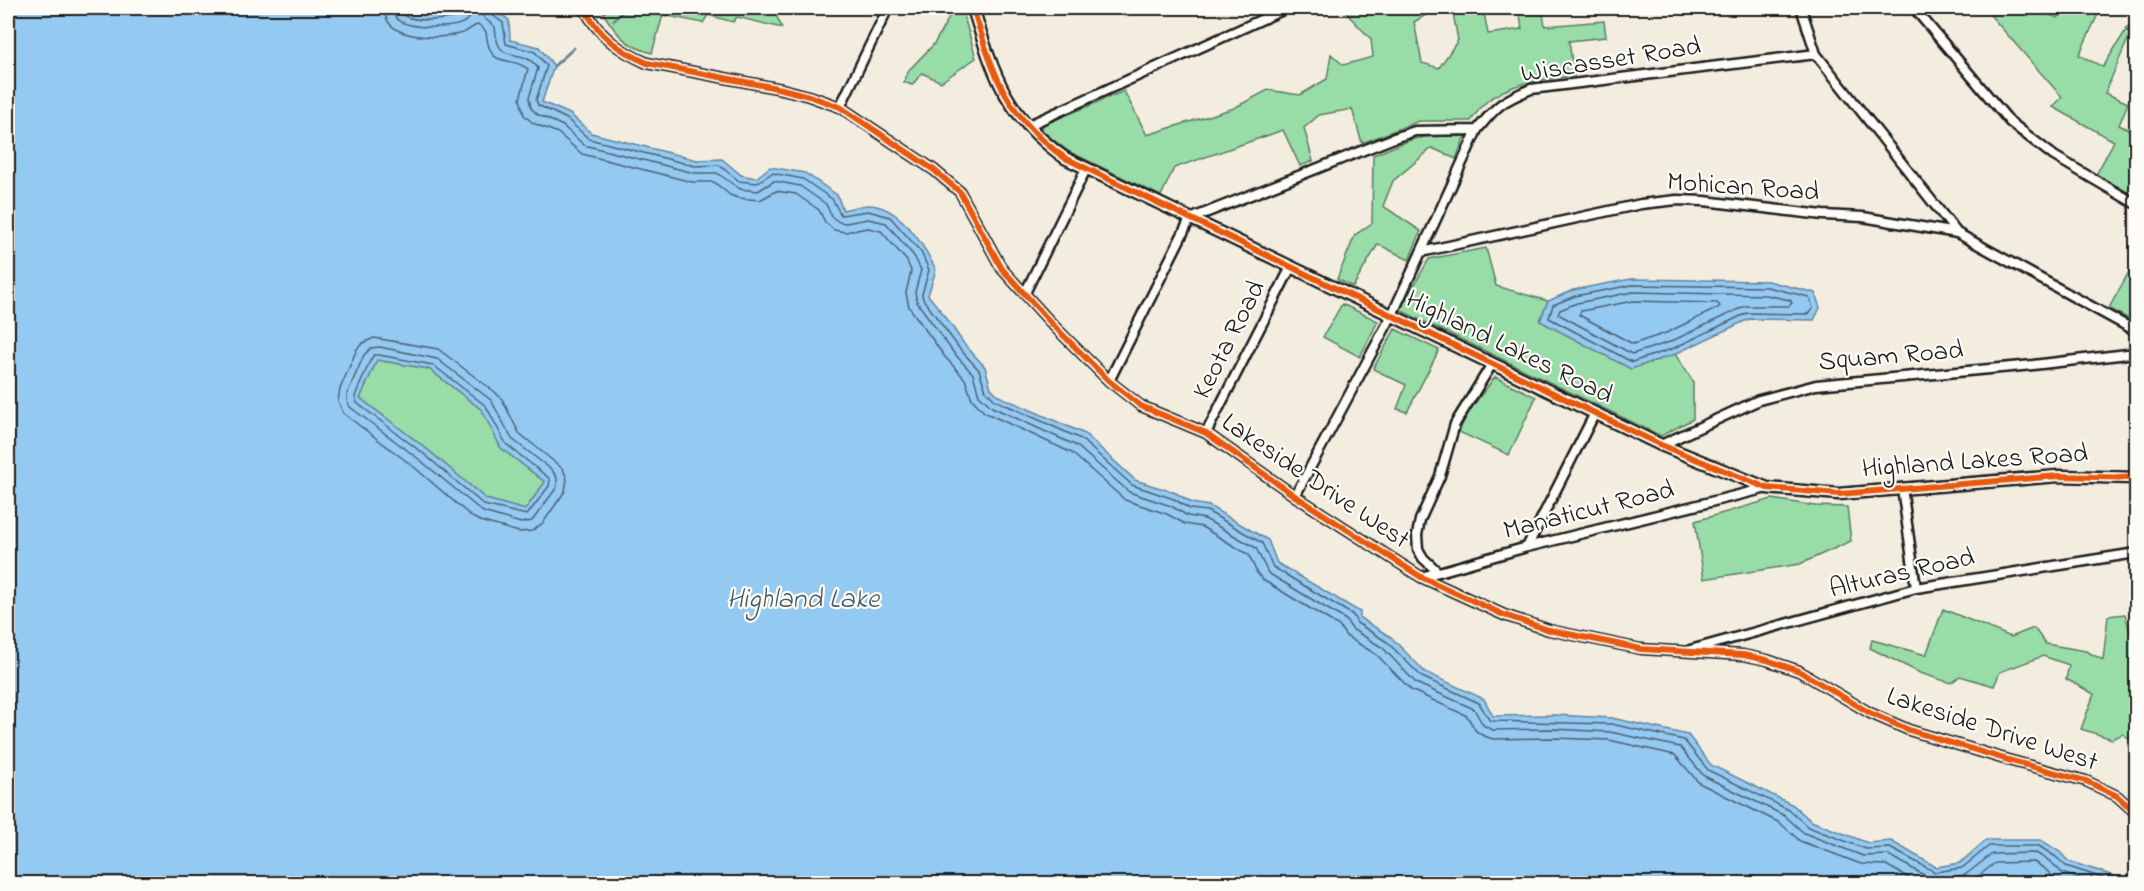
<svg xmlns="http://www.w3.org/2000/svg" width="2144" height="891" font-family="'Indie Flower',sans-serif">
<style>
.green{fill:#98dca8;stroke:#5a7c62;stroke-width:1.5}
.water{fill:#94c9f2;stroke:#64849c;stroke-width:1.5;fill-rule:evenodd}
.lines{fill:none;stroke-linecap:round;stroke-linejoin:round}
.shore{stroke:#4c6172;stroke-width:1.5}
.stream{stroke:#64849c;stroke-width:3}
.minor-casing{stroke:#1c1c1c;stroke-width:13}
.tertiary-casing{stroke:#1c1c1c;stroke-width:15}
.minor{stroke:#fdfcf7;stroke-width:8}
.tertiary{stroke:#fdfcf7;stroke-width:10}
.cycleway-casing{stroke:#fdfcf7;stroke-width:10}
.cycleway{stroke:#e8590c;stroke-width:6}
.labels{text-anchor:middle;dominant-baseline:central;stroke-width:4.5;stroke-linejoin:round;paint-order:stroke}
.street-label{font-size:27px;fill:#1c1c1c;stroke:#fdfcf7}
.water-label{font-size:28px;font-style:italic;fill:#465967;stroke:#fdfcf7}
</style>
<rect width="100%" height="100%" fill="#f3eddf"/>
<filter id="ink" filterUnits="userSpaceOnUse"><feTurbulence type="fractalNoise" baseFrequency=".0167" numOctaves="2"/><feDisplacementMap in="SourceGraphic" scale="12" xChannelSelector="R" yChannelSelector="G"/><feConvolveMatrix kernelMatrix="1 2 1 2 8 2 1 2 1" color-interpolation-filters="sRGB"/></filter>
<g filter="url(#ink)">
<path class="green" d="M611,8H773L782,28L737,17L733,22L708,15L703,23L663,15L652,53C626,46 617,35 603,13Z
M1344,8H1435L1436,9L1414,22L1422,63L1439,68L1458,40L1452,8H1483L1488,34L1522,29L1519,8H1542L1545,26L1604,21L1606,37L1569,41L1574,76C1544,80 1510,81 1485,103C1480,108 1475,115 1471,121H1419L1362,143L1352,109L1319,115L1304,128L1313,161L1300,166L1283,130L1174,168L1161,196L1068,151L1042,131L1043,125L1124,91L1147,135L1234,108L1268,90L1300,95L1327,79L1331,54L1343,65L1373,57L1371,39L1348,15Z
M1984,8H2032L2058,18L2064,8H2101L2079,55L2103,67L2133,19L2136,20L2105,93L2128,103L2119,125L2136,133V197L2096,175L2114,141L2053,107L2062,97Z
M952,12L963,13L976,58L941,82L922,73L912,85L904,82L909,70L934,44Z
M1439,135L1465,136L1456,159L1432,148L1393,181L1383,206L1421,231L1409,260L1378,244L1353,287L1337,279L1355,235L1372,223L1373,155L1413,139Z
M1486,248L1496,286L1548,301L1540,321L1631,369L1675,354L1693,381V419L1661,436L1400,310L1429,259Z
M2136,259V323L2109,308Z
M1342,304L1378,321L1360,357L1323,337Z
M1395,329L1439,350L1407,412L1397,409L1406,385L1373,369Z
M377,360L429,369L482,410L501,448L545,482L525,510L486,499L428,450L360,398Z
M1495,377L1536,397L1509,455L1459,432L1468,412Z
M1772,499L1816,506L1847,507L1851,541L1800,564L1704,579L1695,521Z
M1943,609L2011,637L2034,628L2046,644L2086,651L2103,660L2108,616L2125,614L2136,653V744L2123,734L2112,739L2081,729L2094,694L2066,679L2069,665L2043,656L2000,672L1994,686L1960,676L1951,683L1920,673L1870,648L1872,640L1926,655Z"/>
<path class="water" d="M8,8H399L398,9L429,14L458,11L462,8H492L509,20L510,40L539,47L554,66L542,102L570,114L591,133L697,160L722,159L741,175L756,178L770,167L805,173L837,195L843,210C851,208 859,206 867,205C899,204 924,245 936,270L928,295L945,316L964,344L985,367L991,388L999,396L1085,434L1135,480L1176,493L1192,503L1209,506L1268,540L1277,563L1360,612V618L1391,637L1425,672L1484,699L1493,716L1555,715L1612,718L1688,735L1711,765L1793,805L1811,821L1868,843L1891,841L1936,867L1960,863L1986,840H2041L2060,852L2068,861L2136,883H8ZM377,360L429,369L482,410L501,448L545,482L525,510L486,499L428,450L360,398Z
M1631,279L1768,281L1815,293L1820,308L1814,320L1749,319L1675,354L1631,369L1540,321L1548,301L1573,290Z"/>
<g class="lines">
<path class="shore" d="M384,8C385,42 439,39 463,33C468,31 475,24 479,25C482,27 484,30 486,32C490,72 507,53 528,69L520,99L524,115L533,123L558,133L582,154L692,182H714L730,195L738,198L760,200L776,191L796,194L819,210L825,222L834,230L845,232L868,228L881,231L907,261L911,271L906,293L909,307L945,357L965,379L972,399L984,412L1072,453L1125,500L1167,514L1185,524L1202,527L1249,555L1257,573L1263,580L1339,626L1346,636L1377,655L1411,690L1467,716L1476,731L1484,736L1493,739L1554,738L1609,740L1675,755L1699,783L1780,823L1800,841L1861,864L1886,865L1920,884
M393,8C393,13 394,17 398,20C408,29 457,30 467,20C472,17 472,13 473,8
M400,8C401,12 400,14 405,16C416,22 455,21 464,13L465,8
M482,8L484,18L495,27C498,70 519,43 538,68L529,98L531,108L537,114L563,126L584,145L694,173H717L740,189L758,191L774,181L800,186L826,204L832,217L839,222L846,223L868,219L886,223L914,256L921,270L915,292L917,302L953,352L973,374L979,395L992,407L1077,446L1129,492L1171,506L1188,516L1205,519L1256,548L1268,573L1346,620L1352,629L1383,648L1416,683L1474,709L1483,725L1493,730L1554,729L1610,732L1680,747L1704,776L1785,816L1804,833L1863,856L1888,855L1933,880L1965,875L1992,854L2036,853L2051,862L2062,873L2095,884
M489,8L491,14L503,23L506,44L535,52L547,66L536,100L538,105L567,119L589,139L695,166L719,165L739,181L757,183L772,173L803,179L832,199L841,215L868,211L890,217L921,252L929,270L922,294L923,299L959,348L979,370L986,391L995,400L1081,439L1132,485L1174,499L1190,509L1207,511L1262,543L1273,567L1353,615L1357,623L1387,642L1422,677L1479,703L1490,721L1611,724L1684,740L1708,770L1789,810L1808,827L1866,849L1890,848L1935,872L1962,868L1989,846H2039L2056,857L2066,866L2121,884
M1632,285L1767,287L1809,297L1813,308L1808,314L1747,313L1672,349L1632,362L1549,318L1553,305L1575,296Z
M1633,292L1766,295L1790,300L1792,303L1789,306H1745L1670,342L1632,354L1558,314L1560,310L1577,303Z
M1633,301L1717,303L1720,306L1718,308L1666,333L1633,344L1579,315L1581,311Z
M374,338L438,349L495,392L502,399L519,433L563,469L567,479L565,491L543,523L532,531L519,532L480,521L472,517L414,467L343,413L338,401L340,389L357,349L363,343Z
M380,347L437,359L491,400L512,439L552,470L557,478V487L532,521L521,523L483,512L420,460L350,407L347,401V394L364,355L371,348Z
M379,355L433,365L486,406L506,444L550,479L549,486L527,515L484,505L424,454L357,403L355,396L371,359L374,355Z
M1968,884L1995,863L2034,862L2045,869L2055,879L2065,884"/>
<path class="stream" d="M614,20L626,8
M554,66L574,48"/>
<defs>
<path id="minor" d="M584,8C599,36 618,50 647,63L782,89L809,96L840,107L934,170L960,192L1002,269L1052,324L1109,381L1141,406L1206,433L1295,496L1421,577L1504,615L1549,630L1641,649L1743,655L1767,660L1799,671L1870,713L1909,730L2008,760L2086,781L2117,796L2136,813
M1801,8L1816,54L1957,233L2136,331
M1914,8L2010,122L2054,156L2136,204
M840,107L888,8
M1027,126L1287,8
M1421,252L1641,204L1677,200L1704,201L1823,215L1863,217L1957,233
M1025,293L1086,169
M1109,381L1190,219L1394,138L1415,131L1477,130C1497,105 1502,101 1531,89L1816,54
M1206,433L1291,267
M1661,445L1759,400L1816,385L2033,365L2136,353
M1902,488L1916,588
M1295,496L1392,315L1477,130
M1527,547L1595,413
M1438,572L1423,558L1418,549L1417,535L1420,520L1440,476L1455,424L1492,364
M1421,577L1527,547L1767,488
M1690,650L1916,588L2136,553"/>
<path id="tertiary" d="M973,8C994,76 1005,115 1065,158L1661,445L1767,488L1839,494L2058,476L2136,478"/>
</defs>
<use href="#minor" class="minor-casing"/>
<use href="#tertiary" class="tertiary-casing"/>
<use href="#minor" class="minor"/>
<use href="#tertiary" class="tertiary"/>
<defs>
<path id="cycleway" d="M584,8C599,36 618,50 647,63L782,89L809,96L840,107L934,170L960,192L1002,269L1052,324L1109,381L1141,406L1206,433L1295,496L1421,577L1504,615L1549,630L1641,649L1743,655L1767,660L1799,671L1870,713L1909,730L2008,760L2086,781L2117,796L2136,813
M973,8C994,76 1005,115 1065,158L1661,445L1767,488L1839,494L2058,476L2136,478"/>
</defs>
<use href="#cycleway" class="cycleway-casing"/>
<use href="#cycleway" class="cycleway"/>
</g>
</g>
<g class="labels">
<g class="street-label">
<text transform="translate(1611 61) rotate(-9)">Wiscasset Road</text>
<text transform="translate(1743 188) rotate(4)">Mohican Road</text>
<text transform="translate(1230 340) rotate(-63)">Keota Road</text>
<text transform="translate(1509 348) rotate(26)">Highland Lakes Road</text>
<text transform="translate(1891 357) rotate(-5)">Squam Road</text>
<text transform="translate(1975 462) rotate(-4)">Highland Lakes Road</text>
<text transform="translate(1315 482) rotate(34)">Lakeside Drive West</text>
<text transform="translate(1589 511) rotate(-14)">Manaticut Road</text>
<text transform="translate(1902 574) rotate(-13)">Alturas Road</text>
<text transform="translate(1992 730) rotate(18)">Lakeside Drive West</text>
</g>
<g class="water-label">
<text x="803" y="600">Highland Lake</text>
</g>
</g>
<rect width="2144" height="891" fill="none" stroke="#fdfcf7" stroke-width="30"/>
<rect x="15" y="15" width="2114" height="861" fill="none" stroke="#1c1c1c" stroke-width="2" filter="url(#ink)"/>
</svg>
